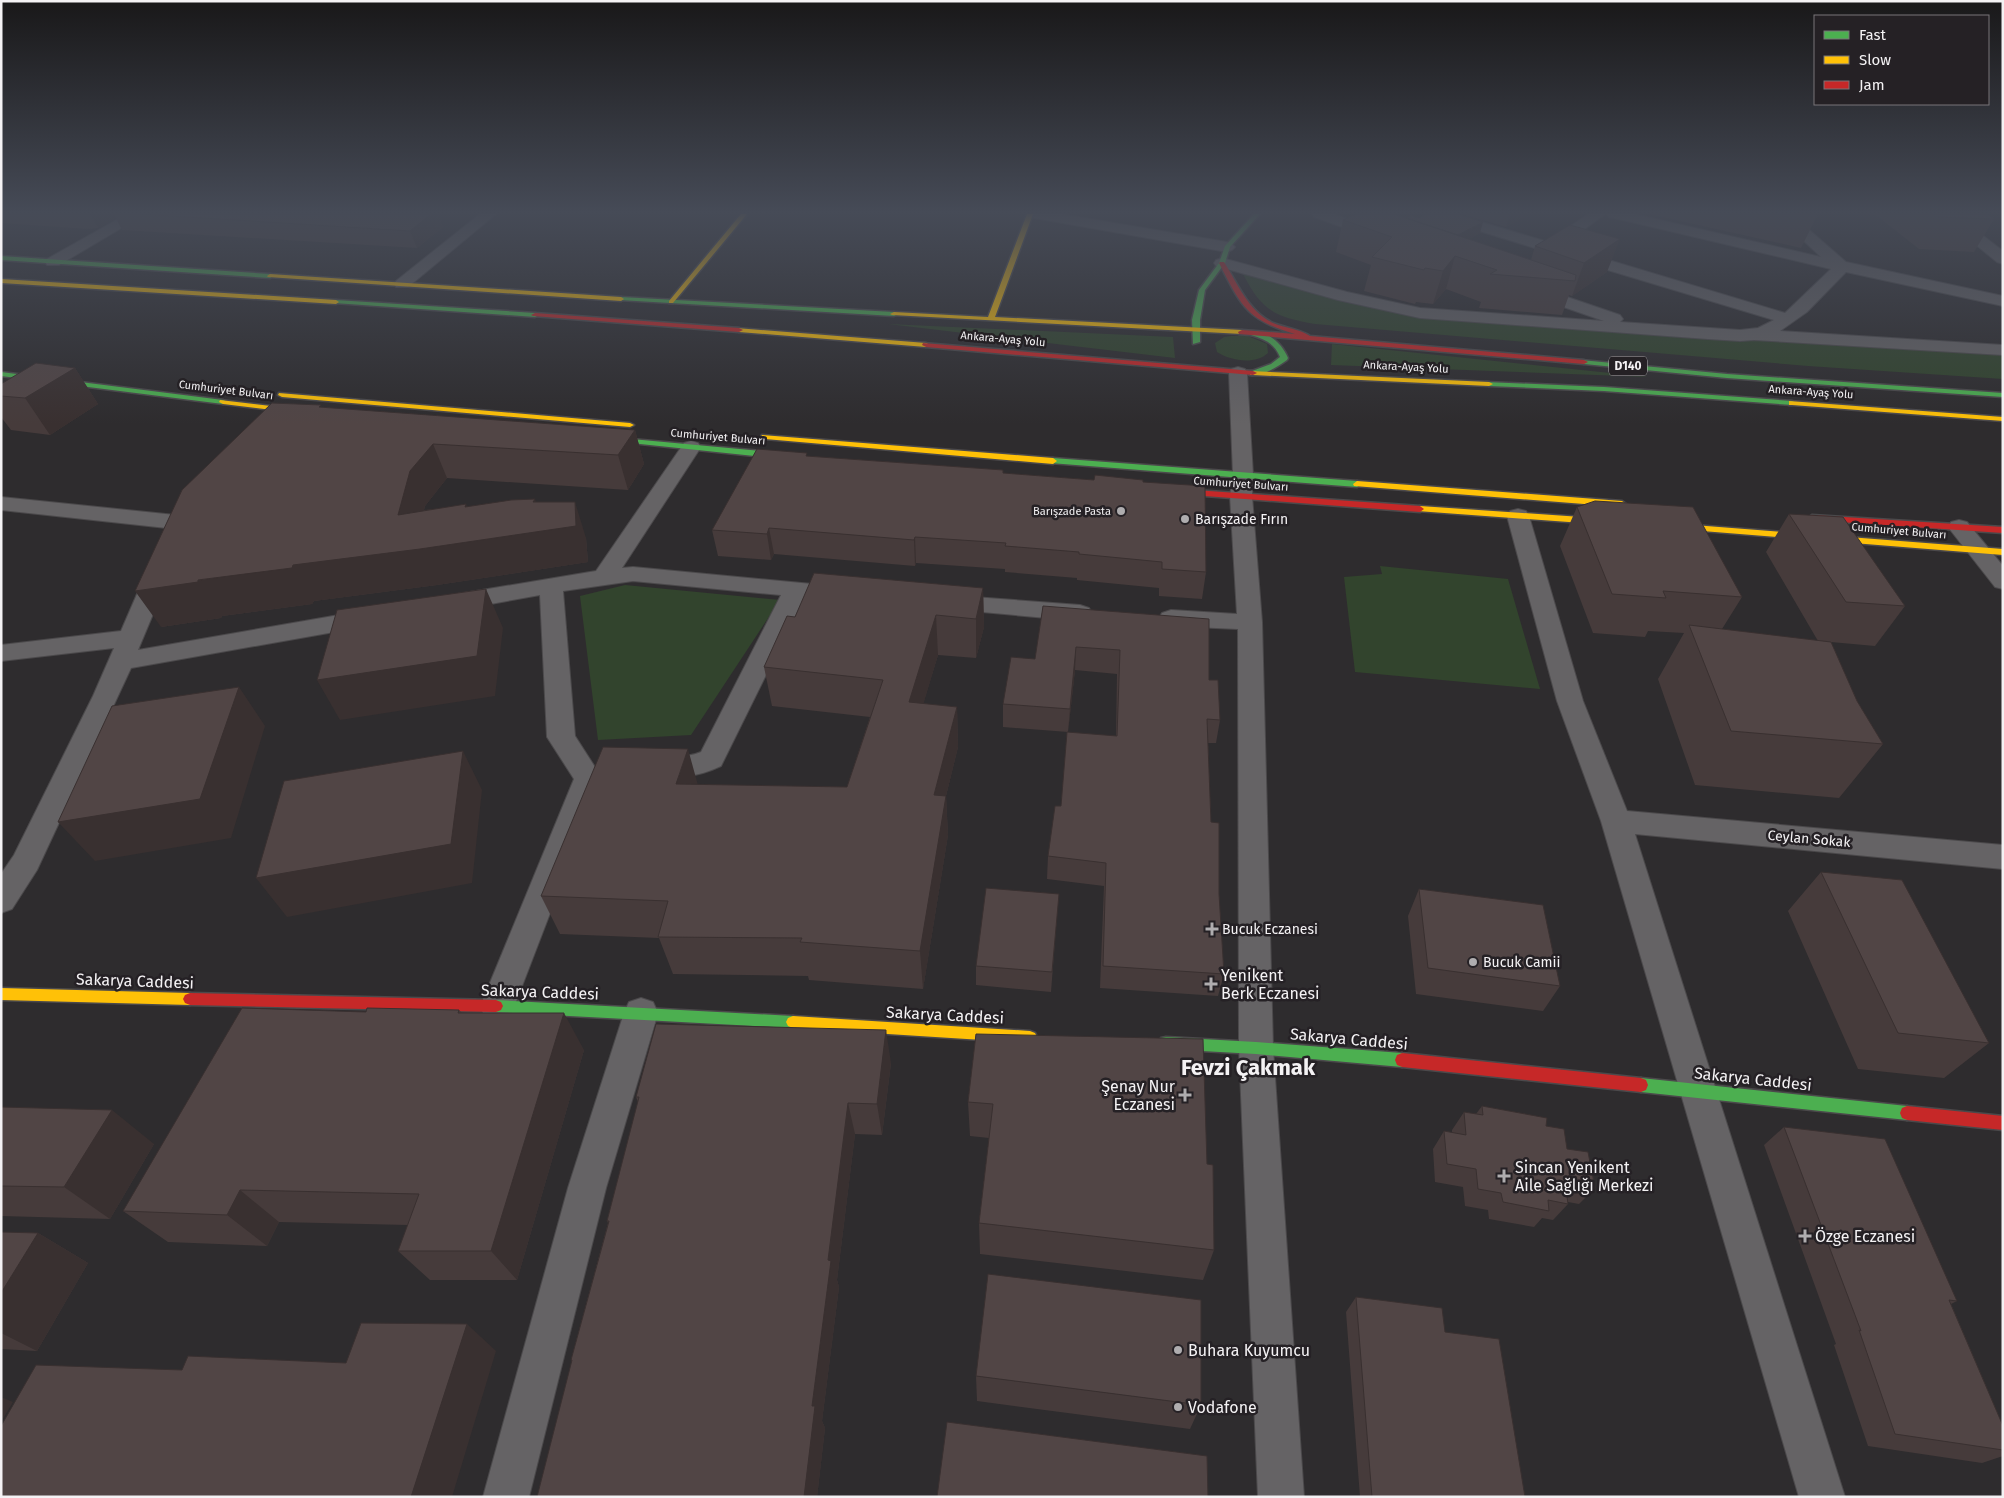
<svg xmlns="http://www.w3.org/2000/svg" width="2004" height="1498" font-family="'Fira Sans',sans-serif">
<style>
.green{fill:#32442d}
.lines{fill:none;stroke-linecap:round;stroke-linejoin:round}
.street-casing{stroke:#4b494b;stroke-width:2}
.fast-casing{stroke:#4b494b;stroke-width:3}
.slow-casing{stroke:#4b494b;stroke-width:3}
.jam-casing{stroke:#4b494b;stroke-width:3}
.street{fill:#656365;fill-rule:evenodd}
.fast{fill:#4caf50;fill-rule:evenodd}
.slow{fill:#ffc107;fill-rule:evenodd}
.jam{fill:#c62828;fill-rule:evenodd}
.wall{fill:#463b3b}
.shaded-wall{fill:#393030}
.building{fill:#514545;stroke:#393030}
.poi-dot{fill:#afadaf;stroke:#252125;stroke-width:2}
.labels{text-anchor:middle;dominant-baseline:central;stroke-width:5;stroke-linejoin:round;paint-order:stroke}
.far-street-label{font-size:11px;fill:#f4f2f4;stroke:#252125}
.far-poi-label{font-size:11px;fill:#f4f2f4;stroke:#252125;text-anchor:end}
.shield{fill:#252125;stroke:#b6b3b6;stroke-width:1}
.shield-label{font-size:12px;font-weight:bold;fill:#f4f2f4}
.poi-label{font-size:14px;fill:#f4f2f4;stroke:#252125;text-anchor:start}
.street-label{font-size:14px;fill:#f4f2f4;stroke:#252125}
.near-poi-label{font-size:16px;fill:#f4f2f4;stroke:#252125;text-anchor:start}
.near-street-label{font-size:16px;fill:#f4f2f4;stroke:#252125}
.near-district-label{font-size:22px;font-weight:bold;fill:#f4f2f4;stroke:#252125}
</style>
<rect width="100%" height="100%" fill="#2e2c2e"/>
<path class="green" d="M1243,274L1389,311L2003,355V379L1808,366L1315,324C1275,317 1262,311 1243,274Z
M888,324L1173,337L1175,358Z
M1231,336H1248L1267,344L1268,353C1255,365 1231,361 1217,352L1215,343L1224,337Z
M1332,344L1649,377L1331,365Z
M1380,566L1508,579L1540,689L1355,672L1344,577L1382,574Z
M625,585L780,600L691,735L598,740L580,596Z"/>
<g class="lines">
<defs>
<path id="street" d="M127,214H145L59,265H47L45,262L47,259Z
M480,214H496L408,287H396L394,284L396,281Z
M1027,214H1061L1227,242L1232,244L1235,247L1232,250L1227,252L1034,218L1029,217Z
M1312,214H1334L1383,232L1386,235L1383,238H1373L1314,217Z
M1432,214H1455L1548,242L1588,214H1605L1562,246L1785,313L1831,269L1614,218L1609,217L1607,214H1634L1821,257L1775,214H1791L1846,262L2003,296V306L1846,272L1807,312L1780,331L2003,345V355L1754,340L1740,341L1708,339L1420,318L1338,300L1216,266L1214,263L1216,260L1222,258L1347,292L1420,308L1604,321L1526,294L1524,290L1526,286L1532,285L1620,315L1623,319L1620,322L1740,330L1758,328L1774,320L1551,253L1542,252L1541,250L1434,217Z
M1938,214H1955L2003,251V264L1997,262Z
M1238,367L1245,369L1247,373L1253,475L1252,496L1262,622L1273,1048L1304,1497H1258L1239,1048L1238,629L1171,626L1162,623L1159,618L1162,613L1171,610L1237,614L1230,496L1233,475L1229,373L1231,369Z
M691,441L698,443L701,447L622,568L633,567L844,587L852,589L856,594L852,599L844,601L804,598L721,766C698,777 671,781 646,773L642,766L646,759C664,753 684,760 701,752L781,595L633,581L563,591L575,736L602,778L514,1007L509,1017L497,1022L485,1017L480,1007L574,779L547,737L540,595L452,611L444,608L440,603L444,598L452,595L596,571L684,443Z
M1,497L185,516L193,518L196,523L193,528L185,530L1,510Z
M1518,509L1526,511L1529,516L1583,701L1627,811L2003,845V869L1635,834L1845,1497H1799L1601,821L1557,701L1507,516L1510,511Z
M1959,520L1967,522L2003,566V589L1995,587L1948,527L1951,522Z
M159,564L167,566L171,571L138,650L368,610L377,613L380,618L377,623L368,626L131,668L37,870L12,909L1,913V874L14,855L93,696L114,648L1,661V645L121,631L147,571L151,566Z
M946,595L1080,605L1089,608L1092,613L1089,618L1080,621L938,608L934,603L938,598Z
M641,998L653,1002L658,1013L606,1188L529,1497H483L568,1188L624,1013L629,1002Z"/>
<path id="fast" d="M1254,214H1260L1230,247L1225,263L1205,290L1200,320V342L1193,344L1192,320L1199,290L1219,263L1225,246Z
M1,256L270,274L273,276L270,278L1,260Z
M621,297L894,312L898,314L894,316L619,300V298Z
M336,300L535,313L539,315L535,317L334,303V301Z
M1251,331C1268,331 1282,343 1288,358L1287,360C1277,367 1265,375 1252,375V371L1271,364L1280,357C1275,344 1265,339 1251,335Z
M1581,360L1727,374L2003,393V397L1727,378L1584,364L1580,362Z
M1,372L223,400L227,402L223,404L1,376Z
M1486,382L1604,387L1792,401L1796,403L1792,405L1604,391L1489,386L1485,384Z
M599,436L793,454L797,457L793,460L602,440L598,438Z
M1053,458L1357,481L1361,484L1357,487L1050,463V459Z
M496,1000L793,1016L798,1018L800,1022L798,1026L793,1028L496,1012L491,1010L489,1006L491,1002Z
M1166,1037L1256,1042L1402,1053L1407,1055L1409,1060L1407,1065L1402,1067L1256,1054L1166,1049L1161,1048L1159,1043L1161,1038Z
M1641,1078L1907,1106L1912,1108L1914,1113L1912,1118L1907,1120L1641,1092L1636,1090L1634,1085L1636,1080Z"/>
<path id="slow" d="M741,214H747L673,303H669V301Z
M1027,214H1033L995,317L1242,330L1246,332L1242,334L892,315L890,314L894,312L988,317Z
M270,274L621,297L624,299L621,301L268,277L267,276Z
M1,279L336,300L339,302L336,304L1,283Z
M736,328L926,343L930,345L926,347L739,332L735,330Z
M1250,371L1489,382L1493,384L1489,386L1253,375H1250Z
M279,393L630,423L634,425L630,427L282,397L278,395Z
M220,400L305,410L309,412L305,414L223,404L219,402Z
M1789,401L2003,417V421L1792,405H1789Z
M762,435L1053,458L1057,461L1053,464L765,439L761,437Z
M1357,481L1622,501L1626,504L1622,507L1354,486L1353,484Z
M1420,506L1610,519L1615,522L1610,525L1417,511V507Z
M1668,523L2003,549V555L1665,528V524Z
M1,988L190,993L195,995L197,999L195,1003L190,1005L1,1000Z
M793,1016L1030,1031L1035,1033L1037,1037L1035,1041L1030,1043L793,1028L788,1026L786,1022L788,1018Z"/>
<path id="jam" d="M1220,262H1224C1238,284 1248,311 1273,323C1285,328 1300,329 1310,336L1584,360L1588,362L1584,364L1239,334L1238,332L1242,330L1295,334C1246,320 1241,305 1219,263Z
M535,313L739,328L743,330L739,332L533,316L531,315Z
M923,343L1253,371L1257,373L1253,375L926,347L922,345Z
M1167,488L1420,506L1424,509L1420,512L1164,493V489Z
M1812,515L2003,527V533L1809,520L1808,518Z
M190,993L496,1000L501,1002L503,1006L501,1010L496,1012L190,1005L185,1003L183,999L185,995Z
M1402,1053L1641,1078L1646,1080L1648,1085L1646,1090L1641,1092L1402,1067L1397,1065L1395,1060L1397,1055Z
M1907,1106L2003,1116V1130L1907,1120L1902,1118L1900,1113L1902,1108Z"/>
</defs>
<use href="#street" class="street-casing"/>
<use href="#fast" class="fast-casing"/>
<use href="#slow" class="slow-casing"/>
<use href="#jam" class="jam-casing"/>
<use href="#street" class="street"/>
<use href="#fast" class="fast"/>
<use href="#slow" class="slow"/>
<use href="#jam" class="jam"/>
</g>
<path class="wall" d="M1,214H438L443,227L417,248L122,230L116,218L98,228L88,229L1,223Z
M1462,214H1528L1506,227Z
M1649,214H1816L1817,216L1801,248Z
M1858,214H1988L1994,219L1974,252L1919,249L1876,215Z
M1406,218L1480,233L1469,239L1531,260L1535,246L1570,225L1607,272L1572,296L1569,295L1562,315L1479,308L1481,302L1446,289L1433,304L1416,302L1415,304L1364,291L1371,265L1336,252L1343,220Z
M75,368L98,404L50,435L11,430L1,417V384Z
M323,408L635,430L644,464L628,490L447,478L425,506L424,510L536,502L586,538L588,562L437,585L314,601L312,604L222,616L221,618L161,627Z
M807,456L1003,470V473L1094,480L1143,482L1206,572L1202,599L1159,596V588L1077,580V578L1005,572V569L916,563L915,566L774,554L771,560L718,556L712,530Z
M1577,507L1742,597L1722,629L1818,641L1766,552L1789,514L1905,606L1875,646L1831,642L1857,701L1883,744L1839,798L1695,785L1658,679L1684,633L1648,631L1645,637L1593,633L1560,546Z
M983,588L984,627L976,658L938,655L923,704L957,707L958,747L946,796L948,835L923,989L809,980L808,976L673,974L659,938L560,934L541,896L698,785L847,787L870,717L772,706L764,667L795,617Z
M1043,606L1209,680L1220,720L1216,743H1208L1211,822L1219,894L1224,974L1218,996L1100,988L1104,886L1047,879L1048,856L1061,806L1116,736L1117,674L1075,670L1068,732L1003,727V704L1035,659Z
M1821,872L1989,1043L1944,1078L1858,1069L1788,911Z
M1419,889L1560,986L1543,1011L1416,994L1408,916Z
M1057,914L1051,992L976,985V966Z
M459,1010L462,1013L584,1050L517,1280H430L398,1251L408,1225L279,1222L267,1246L168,1242L123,1211L366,1012Z
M976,1034L1214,1250L1203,1280L980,1254L979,1223L989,1138L970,1136L968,1102Z
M891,1063L882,1135L855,1134L837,1280L839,1287L822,1421L825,1428L817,1497H537L572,1361L571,1360L608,1223L607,1221L638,1102L636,1097Z
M1482,1106L1546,1126L1567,1149L1595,1188L1579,1204L1568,1202V1204L1553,1220L1542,1218L1534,1227L1489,1219L1488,1210L1465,1206L1463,1187L1435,1182L1433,1149L1444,1131L1452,1133V1130L1464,1112L1476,1114Z
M1,1107L154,1144L110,1219L1,1216Z
M1784,1127L1957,1301L1951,1304L2003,1426V1456L1982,1463L1868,1446L1834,1345L1836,1344L1764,1145Z
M1,1232L38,1233L88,1263L37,1351L1,1349Z
M1356,1297L1445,1332L1525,1497H1360L1346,1312Z
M976,1376L1201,1405L1190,1429L977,1401Z"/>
<path class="shaded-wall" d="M90,214H114L116,218L98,228Z
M431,214H438L443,227L417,248L410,231Z
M1510,214H1528L1506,227Z
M1483,222L1480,233L1446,252L1450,240Z
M1620,239L1607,272L1572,296L1584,263Z
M1455,256L1446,289L1433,304L1443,271Z
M75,368L98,404L50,435L25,398Z
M635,430L644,464L628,490L618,455Z
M433,444L447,478L425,506L414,550L398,515L410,471Z
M535,499L546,531L575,502L586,538L588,562L437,585L314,601L312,604L222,616L221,618L161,627L135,591L293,565L465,507L466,504L480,540L533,502Z
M769,528L774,554L771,560L767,534Z
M915,537L916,563L915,566L914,540Z
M983,588L984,627L976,658V619Z
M486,589L503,628L495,696L340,720L317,680Z
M936,615L938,655L912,742L909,702Z
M1076,647L1075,670L1068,732L1070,709Z
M239,687L265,726L231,838L95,861L58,822Z
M957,707L958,747L946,796L948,835L923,989L920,951L934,795Z
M688,749L699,789L676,784Z
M463,751L482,790L472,883L287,917L256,878Z
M564,1013L584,1050L517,1280L491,1251Z
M886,1030L891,1063L882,1135L877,1104Z
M848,1103L855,1134L837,1280L839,1287L822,1421L825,1428L817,1497H804L812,1406L828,1260Z
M112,1110L154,1144L110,1219L64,1187Z
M240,1190L279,1222L267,1246L227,1215Z
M38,1233L88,1263L37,1351L1,1333V1293Z
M467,1324L496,1351L452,1497H411Z
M1,1397L13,1402L1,1422Z"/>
<path class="building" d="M139,214H431L410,231Z
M1356,214H1394L1576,275L1575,281L1490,274L1497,270L1455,256L1443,271L1425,268L1424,270L1372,257L1392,237L1343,220Z
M1425,214H1459L1483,222L1458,235L1406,218L1411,215L1419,218Z
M1934,214H1988L1994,219L1938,217Z
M1570,225L1620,239L1584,263L1535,246Z
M36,363L75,368L25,398L1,396V384Z
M272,403L321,405L319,407L635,430L618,455L433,444L410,471L398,515L466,504L465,507L511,500L535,499L533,502H575L576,526L420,549L293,565L292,568L198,580V582L135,591L182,490Z
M757,449L807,453L806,456L1003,470V473L1094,480L1095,475L1143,480V482L1205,486L1206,572L1162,569V562L1079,554V552L1005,546L1006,543L915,537L914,540L769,528L767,534L712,530Z
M1595,501L1693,507L1742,597L1663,591L1666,598L1612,594L1577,507Z
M1789,514L1843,517L1905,606L1846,602Z
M814,573L983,588L976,619L936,615L909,702L957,707L934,795L946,796L920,951L800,942L802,938L658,937L668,901L541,896L603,747L688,749L676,784L847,787L883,680L764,667L787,616L795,617Z
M486,589L477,656L317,680L337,610Z
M1043,606L1209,619V680H1218L1220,720L1207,719L1211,822L1219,823V894L1224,974L1103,966L1106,863L1048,856L1055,806H1061L1067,732L1117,736L1120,650L1076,647L1070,709L1003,704L1011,657L1035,659Z
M1689,625L1831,642L1857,701L1883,744L1731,731Z
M239,687L200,799L58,822L112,706Z
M463,751L451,844L256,878L284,781Z
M1821,872L1902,880L1989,1043L1898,1033Z
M986,888L1059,894L1052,972L976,966Z
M1419,889L1543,905L1560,986L1428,968Z
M242,1008L366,1012L367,1008L459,1010L458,1013H564L491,1251H398L419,1194L240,1190L227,1215L123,1211Z
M656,1024L886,1030L877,1104L848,1103L828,1260L831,1261L812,1406H815L804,1497H537L572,1360H571L609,1221H607L639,1097H636Z
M976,1034L1203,1039L1207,1164L1213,1165L1214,1250L979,1223L993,1104L968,1102Z
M1482,1106L1547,1118L1546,1126L1564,1129L1567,1149L1588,1152L1595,1188L1565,1182L1568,1204L1548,1200L1549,1211L1503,1202L1501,1193L1478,1189L1476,1169L1447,1164L1444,1131L1466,1135L1464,1112L1483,1115Z
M1,1107L112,1110L64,1187L1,1186Z
M1784,1127L1885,1139L1957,1301L1949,1300L2003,1426V1450L1895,1434L1859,1330L1861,1331Z
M1,1232L38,1233L1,1293Z
M988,1274L1201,1300V1405L976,1376Z
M1356,1297L1442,1308L1445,1332L1499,1339L1525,1497H1372Z
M361,1323L467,1324L411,1497H1V1426L36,1365L182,1370L188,1356L346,1363Z
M947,1422L1207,1456L1208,1497H937Z"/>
<linearGradient id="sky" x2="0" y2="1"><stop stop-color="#191819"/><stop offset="0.5" stop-color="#464b57"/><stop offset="1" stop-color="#464b57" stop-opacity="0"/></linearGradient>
<rect width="2004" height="424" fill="url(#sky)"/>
<g class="poi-dot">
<circle cx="1121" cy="511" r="5"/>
<circle cx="1185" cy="519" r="5"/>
<path d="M1209.5 921.5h5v5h5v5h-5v5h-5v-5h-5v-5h5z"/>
<circle cx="1473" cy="962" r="5"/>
<path d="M1208.5 976.5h5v5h5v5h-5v5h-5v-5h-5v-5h5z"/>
<path d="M1182.5 1087.5h5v5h5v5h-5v5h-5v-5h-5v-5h5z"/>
<path d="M1501.5 1168.5h5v5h5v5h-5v5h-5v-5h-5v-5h5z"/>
<path d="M1802.5 1228.5h5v5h5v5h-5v5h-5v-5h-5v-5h5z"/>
<circle cx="1178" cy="1350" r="5"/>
<circle cx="1178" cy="1407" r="5"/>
</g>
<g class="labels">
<g class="far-street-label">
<text transform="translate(1003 339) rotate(5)">Ankara-Ayaş Yolu</text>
<text transform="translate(1406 367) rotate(3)">Ankara-Ayaş Yolu</text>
<text transform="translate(226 390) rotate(7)">Cumhuriyet Bulvarı</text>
<text transform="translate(1811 392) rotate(4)">Ankara-Ayaş Yolu</text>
<text transform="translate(718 437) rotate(5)">Cumhuriyet Bulvarı</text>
<text transform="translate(1241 484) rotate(4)">Cumhuriyet Bulvarı</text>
<text transform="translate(1899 531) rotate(5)">Cumhuriyet Bulvarı</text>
</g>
<g class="far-poi-label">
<text x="1111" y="511">Barışzade Pasta</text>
</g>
<rect class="shield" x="1609" y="356.5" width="38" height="19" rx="4"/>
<g class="shield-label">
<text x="1628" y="366">D140</text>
</g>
<g class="poi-label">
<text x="1195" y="519">Barışzade Fırın</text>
<text x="1222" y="929">Bucuk Eczanesi</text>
<text x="1483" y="962">Bucuk Camii</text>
</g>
<g class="street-label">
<text transform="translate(1809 839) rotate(5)">Ceylan Sokak</text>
</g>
<g class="near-poi-label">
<text x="1221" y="975">Yenikent<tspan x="1221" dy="18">Berk Eczanesi</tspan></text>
<text x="1175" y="1086" text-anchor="end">Şenay Nur<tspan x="1175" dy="18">Eczanesi</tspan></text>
<text x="1515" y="1167">Sincan Yenikent<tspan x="1515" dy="18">Aile Sağlığı Merkezi</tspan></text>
<text x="1815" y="1236">Özge Eczanesi</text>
<text x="1188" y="1350">Buhara Kuyumcu</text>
<text x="1188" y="1407">Vodafone</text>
</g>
<g class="near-street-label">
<text transform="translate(135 981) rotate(2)">Sakarya Caddesi</text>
<text transform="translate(540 992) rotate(2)">Sakarya Caddesi</text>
<text transform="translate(945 1015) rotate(3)">Sakarya Caddesi</text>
<text transform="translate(1349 1039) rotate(5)">Sakarya Caddesi</text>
<text transform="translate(1753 1079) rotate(6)">Sakarya Caddesi</text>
</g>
<g class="near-district-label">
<text x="1248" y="1067">Fevzi Çakmak</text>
</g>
</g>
<rect width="2004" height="1498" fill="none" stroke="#f4f2f4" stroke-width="5"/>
<rect x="1814" y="15" width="175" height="90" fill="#252125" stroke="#787578"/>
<rect x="1824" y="31" width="25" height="8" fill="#4caf50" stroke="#787578"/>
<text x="1859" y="40" font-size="15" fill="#f4f2f4">Fast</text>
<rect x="1824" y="56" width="25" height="8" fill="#ffc107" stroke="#787578"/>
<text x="1859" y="65" font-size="15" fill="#f4f2f4">Slow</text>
<rect x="1824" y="81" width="25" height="8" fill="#c62828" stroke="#787578"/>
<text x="1859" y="90" font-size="15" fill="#f4f2f4">Jam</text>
</svg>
